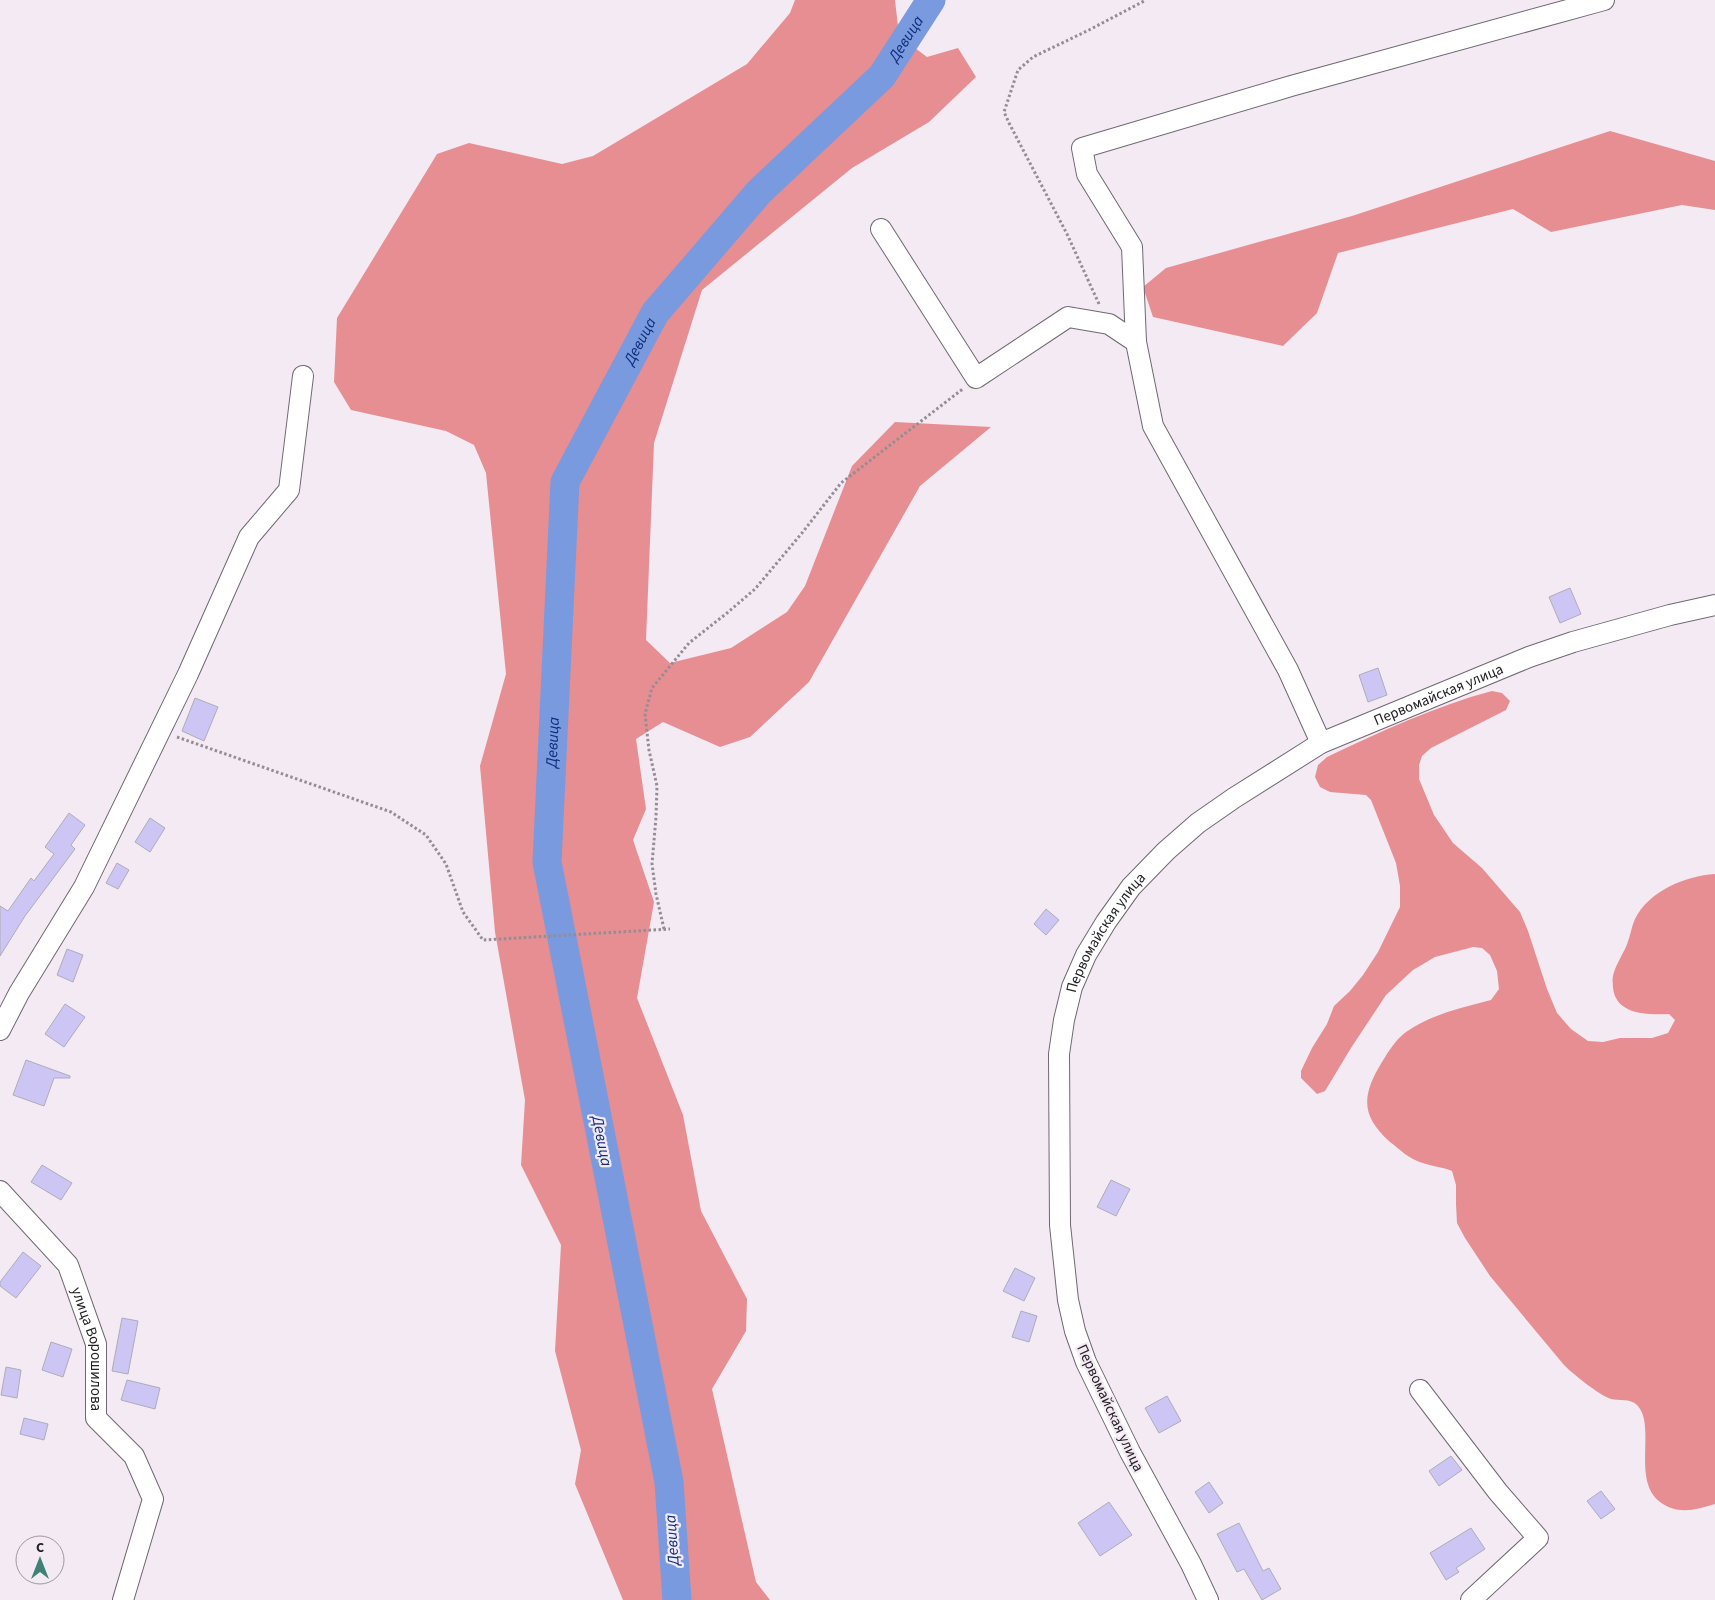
<svg xmlns="http://www.w3.org/2000/svg" width="1715" height="1600" font-family="'Source Sans 3',sans-serif">
<style>
.forest{fill:#e68e91}
.lines{fill:none;stroke-linecap:round;stroke-linejoin:round}
.river{stroke:#799ade;stroke-width:29}
.building{fill:#cdc6f4;stroke:#aeacb8}
.minor-casing{stroke:#706871;stroke-width:22}
.path{stroke:#938d94;stroke-width:3;stroke-dasharray:2.5 2.5;stroke-linecap:butt}
.minor{stroke:#fff;stroke-width:20}
.labels{text-anchor:middle;dominant-baseline:central;stroke-width:4.5;stroke-linejoin:round;paint-order:stroke}
.street-label{font-size:15px;fill:#242124;stroke:#f3eaf4}
.water-label{font-size:16px;font-style:italic;fill:#0e2d7b;stroke:#f3eaf4}
</style>
<rect width="100%" height="100%" fill="#f3eaf4"/>
<path class="forest" d="M795,0H895L899,36L927,57L958,48L976,77L929,122L852,168L702,290L654,443L646,640L670,663L731,648L787,612L805,586L852,466L895,422L991,427L920,486L809,682L750,737L720,747L663,722L636,739L646,809L633,840L654,902L637,998L683,1115L701,1211L747,1299L746,1331L712,1389L756,1582L770,1600H623L575,1484L581,1450L555,1351L561,1245L521,1165L525,1100L495,932L480,766L506,674L486,473L474,445L446,431L351,410L334,382L337,318L437,154L469,143L562,164L593,156L747,64L790,13Z
M1610,131L1715,161V210L1682,205L1551,232L1513,209L1338,253L1317,313L1283,346L1153,317L1143,287L1166,268L1352,216Z
M1492,691L1502,693L1510,701L1506,710L1431,748L1422,756L1419,765V779L1434,815L1453,843L1482,868L1520,912L1528,931L1547,989L1557,1013L1571,1029L1588,1041L1603,1042L1620,1038H1652L1668,1033L1675,1020L1669,1014C1648,1015 1616,1015 1613,988C1613,984 1612,980 1613,976C1615,967 1621,957 1625,949C1630,939 1631,928 1635,919C1649,891 1685,876 1715,874V1504C1696,1510 1677,1515 1660,1502C1631,1480 1657,1425 1637,1405C1630,1398 1619,1401 1611,1399C1599,1395 1573,1374 1564,1365L1490,1276L1465,1238L1457,1223L1456,1204V1185L1452,1171C1440,1166 1427,1166 1415,1160C1406,1156 1398,1148 1390,1142C1360,1115 1362,1095 1382,1062C1388,1052 1396,1039 1406,1032C1432,1014 1461,1008 1491,1000L1499,989L1497,971L1490,955L1482,948L1473,947L1435,957L1413,970L1386,995L1351,1048L1325,1091L1317,1094L1301,1078V1071L1312,1048L1327,1024L1334,1006L1350,991L1363,975L1378,952L1400,907V886L1396,863L1371,800L1366,795L1330,792L1320,787L1315,777L1318,765L1327,757C1380,732 1435,706 1492,691Z"/>
<g class="lines">
<path class="river" id="s1" d="M677,1600L669,1482L547,862L565,482L655,313L759,192L882,76L931,0"/>
</g>
<path class="building" d="M1570,588L1581,614L1560,623L1549,597Z
M1378,668L1387,695L1368,702L1359,675Z
M195,698L218,707L204,741L182,731Z
M69,813L85,825L71,845L75,849L25,916L0,956V906L8,911L31,878L34,881L54,854L45,847Z
M150,818L165,828L150,852L135,842Z
M117,863L129,870L118,889L106,883Z
M1046,909L1059,920L1046,935L1034,924Z
M67,949L83,955L73,982L57,975Z
M65,1004L85,1017L64,1047L45,1034Z
M26,1060L70,1076V1078H54L44,1106L13,1095Z
M42,1165L72,1183L61,1200L31,1182Z
M1111,1180L1130,1189L1116,1216L1097,1207Z
M23,1252L41,1266L16,1298L0,1286V1282Z
M1015,1268L1035,1278L1024,1301L1003,1291Z
M1021,1311L1037,1316L1029,1342L1012,1337Z
M122,1318L138,1321L128,1374L112,1371Z
M51,1342L72,1349L63,1377L42,1370Z
M6,1367L21,1370L17,1398L1,1395Z
M127,1380L160,1388L155,1409L121,1400Z
M1167,1396L1181,1421L1159,1433L1145,1408Z
M24,1418L48,1424L44,1440L20,1434Z
M1451,1456L1462,1470L1439,1486L1429,1471Z
M1209,1482L1223,1503L1209,1513L1195,1492Z
M1601,1491L1615,1509L1601,1519L1587,1501Z
M1109,1502L1132,1535L1100,1556L1078,1523Z
M1239,1523L1263,1571L1269,1568L1281,1589L1262,1600L1244,1569L1237,1572L1217,1534Z
M1471,1528L1485,1549L1456,1568L1459,1572L1446,1580L1430,1553Z"/>
<g class="lines">
<defs>
<g id="minor">
<path d="M881,229L976,378L1068,317L1109,324L1136,342"/>
<path d="M1321,743L1288,670L1153,426L1136,342L1132,247L1087,174L1082,148L1291,86L1604,0"/>
<path d="M0,1030L19,993L84,887L188,674L249,537L289,490L303,376"/>
<path id="s2" d="M0,1191L68,1265L96,1344V1418L134,1456L153,1499L123,1600"/>
<path d="M1420,1390L1498,1492L1538,1538L1471,1600"/>
<path id="s3" d="M1208,1600L1191,1564L1130,1452L1086,1362L1075,1331L1068,1300L1060,1225L1059,1054L1064,1020L1072,987L1086,955L1106,922L1131,887L1166,851L1198,823L1234,798L1321,743L1529,657L1573,642L1670,615L1715,605"/>
</g>
</defs>
<use href="#minor" class="minor-casing"/>
<path class="path" d="M1099,304L1067,234L1009,123L1004,112L1018,70L1033,57L1089,30L1146,0
M177,737L391,812L426,835L446,864L463,912L483,940L670,929
M664,929L656,894L652,864L656,817L657,786L649,750L645,714L652,688L689,643L727,613L755,589L802,533L841,483L964,388"/>
<use href="#minor" class="minor"/>
</g>
<g class="labels">
<g class="street-label">
<text stroke="none"><textPath href="#s3" startOffset="1130">Первомайская улица</textPath></text>
<text stroke="none"><textPath href="#s3" startOffset="711">Первомайская улица</textPath></text>
<text stroke="none"><textPath href="#s2" startOffset="188">улица Ворошилова</textPath></text>
<text transform="translate(1110 1408) rotate(65)">Первомайская улица</text>
</g>
<g class="water-label">
<text stroke="none"><textPath href="#s1" startOffset="1695">Девица</textPath></text>
<text stroke="none"><textPath href="#s1" startOffset="1290">Девица</textPath></text>
<text stroke="none"><textPath href="#s1" startOffset="870">Девица</textPath></text>
<text transform="translate(602 1141) rotate(79)">Девица</text>
<text transform="translate(672 1540) rotate(-94)">Девица</text>
</g>
</g>
<g transform="translate(40 1560)"><circle r="24" fill="#f3eaf4" stroke="#a09aa1"/>
<path d="M0-4L9 19L0 12L-9 19Z" fill="#3f8274"/>
<text y="-8" font-size="14" font-weight="bold" text-anchor="middle" fill="#242124">С</text>
</g>
</svg>
